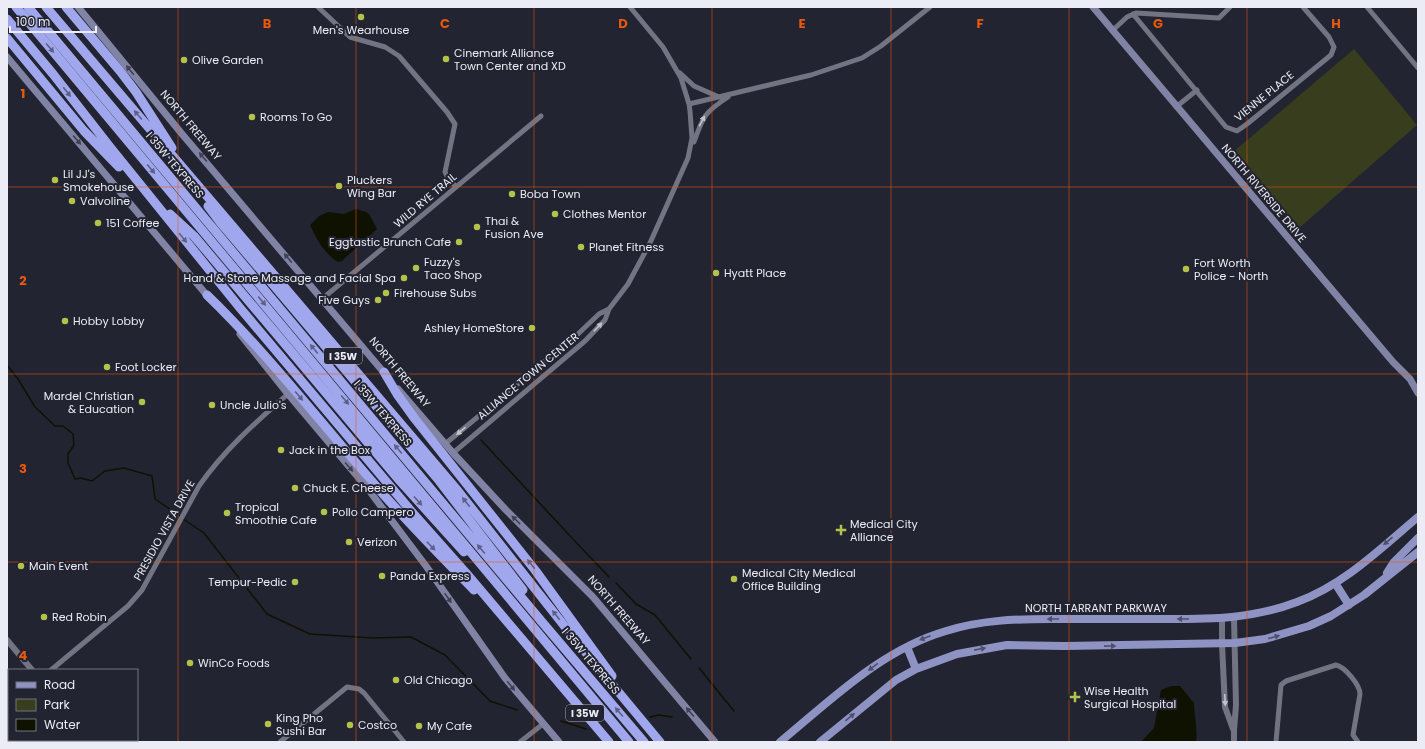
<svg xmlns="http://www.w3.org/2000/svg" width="1425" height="749" font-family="Poppins,sans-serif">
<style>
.green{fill:#383d1d}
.water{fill:#0f1200}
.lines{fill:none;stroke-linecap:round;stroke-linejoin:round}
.stream{stroke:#0f1200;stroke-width:1.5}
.minor{stroke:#727483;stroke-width:5}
.tertiary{stroke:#727483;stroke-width:6}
.secondary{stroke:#8083a3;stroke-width:7}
.primary{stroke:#8e93c3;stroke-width:8}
.motorway{stroke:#a1a7ed;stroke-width:9}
.oneway{fill:#5c5f86}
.oneway2{fill:#3f4053}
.oneway3{fill:#c1c2cd}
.oneway4{fill:#4e506b}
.grid{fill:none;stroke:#e8590c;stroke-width:1;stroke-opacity:0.55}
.poi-dot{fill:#b3c24b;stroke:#232431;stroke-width:1.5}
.labels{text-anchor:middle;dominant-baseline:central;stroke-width:4;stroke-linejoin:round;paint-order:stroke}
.shield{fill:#232431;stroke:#afb0ba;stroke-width:1}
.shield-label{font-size:10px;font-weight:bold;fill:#ebecf5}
.poi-label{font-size:11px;fill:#ebecf5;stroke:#232431;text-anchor:start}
.street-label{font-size:11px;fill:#ebecf5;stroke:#232431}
.grid-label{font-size:13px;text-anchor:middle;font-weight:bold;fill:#e8590c;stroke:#232431;stroke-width:4;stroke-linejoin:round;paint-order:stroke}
</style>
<rect width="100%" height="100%" fill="#232431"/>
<path class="green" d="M1354,49L1417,125L1298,229L1232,153Z"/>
<path class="water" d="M356,209L366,212L369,214L377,229L346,257L342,261L338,262C324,253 317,240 310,225L319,216L328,212L344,214Z
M1171,686H1180L1194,703C1194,715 1198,731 1196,742H1141L1154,728L1161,690Z"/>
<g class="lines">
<path class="stream" d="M7,365L18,379L35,407L55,426H63L73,434L74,445L68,454V463L75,479L81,478L92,481L105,471L124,468L152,476L155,499L180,516
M481,440L572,538L609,577
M183,519L204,533L267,614L310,634L373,638L411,637L445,655L490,701L517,710
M616,583L636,604L655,615L691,659
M699,668L734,711
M650,717L659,715L672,717
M561,721L586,729"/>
<path class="minor" d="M318,7L350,37L385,47L399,56L447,112L455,124L445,172L448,178L456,187
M1367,7L1418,68
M1133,14L1226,127L1237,131L1247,124L1331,55L1334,47L1329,37L1303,7
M1112,31L1127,17L1136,13L1219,18L1230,7
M680,73L694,86L719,97
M689,104L811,75L862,58L881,46L930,7
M1176,107L1197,90
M694,142C703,116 705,112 728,97
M322,299L541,116
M445,444L578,334L599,314L609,309
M453,453L585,341L605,320L609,309L628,284L650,243L688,158L692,138L690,111L689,104L681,78L663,47L630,7
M51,670L128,606L142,590L199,486C224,450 255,423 288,394
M7,707L9,705
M280,742L347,687L359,689L364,693L404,742
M520,742L543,724
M1276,742L1281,685L1286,681L1336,665C1345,667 1360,685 1360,694L1353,735L1358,742"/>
<path class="tertiary" d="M1222,619V644L1225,707L1233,729
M7,640L32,670
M96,740L98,742
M1234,742V730L1236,705L1234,618"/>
<path class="secondary" d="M78,7L182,134L386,375
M1093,7L1393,362L1410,379L1418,393
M7,57L210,299
M240,334L288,394L368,489L426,566L505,678L559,742
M398,389L453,453L505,509L593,597L715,742"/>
<path class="primary" d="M1387,573L1394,562L1418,538
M1335,583L1349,605
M907,647L916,669
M780,742C831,700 881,650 946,631C981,620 1016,619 1051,619C1087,619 1122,619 1158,619C1207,619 1250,620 1297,602C1344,585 1381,548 1418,517
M820,742L896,680L916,669L957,654L1007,645L1065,646L1235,643L1265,639L1309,626L1331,616L1364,595L1418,552"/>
<path class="motorway" d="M16,7L629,742
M28,7L542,622L644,742
M46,7L458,491L577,642L660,742
M66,7L120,71L136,92L172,148
M7,19L53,74L110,147L240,308L411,511L466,573L609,742
M7,38L84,131L119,167
M208,206L220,222L437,478L523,590
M170,214L194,236L400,481L464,552
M207,295C268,354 320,422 376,486C407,522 441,556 474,590
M384,372L397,394L415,419L535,570L612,676"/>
</g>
<defs><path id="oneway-solid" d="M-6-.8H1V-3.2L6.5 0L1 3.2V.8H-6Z"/></defs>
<g class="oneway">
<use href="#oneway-solid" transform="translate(50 48) rotate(50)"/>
<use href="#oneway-solid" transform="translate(67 92) rotate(52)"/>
<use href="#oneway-solid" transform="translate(138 115) rotate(-130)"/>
<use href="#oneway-solid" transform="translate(151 169) rotate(50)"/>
<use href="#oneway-solid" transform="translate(183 238) rotate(51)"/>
<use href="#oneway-solid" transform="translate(262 301) rotate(50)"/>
<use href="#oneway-solid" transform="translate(314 349) rotate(-130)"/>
<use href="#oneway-solid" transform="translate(299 396) rotate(50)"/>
<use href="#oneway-solid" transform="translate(345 400) rotate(50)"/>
<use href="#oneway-solid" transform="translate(398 449) rotate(-130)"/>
<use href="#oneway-solid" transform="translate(418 501) rotate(48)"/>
<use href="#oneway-solid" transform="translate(466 502) rotate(-129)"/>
<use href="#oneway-solid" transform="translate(431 546) rotate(46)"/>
<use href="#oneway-solid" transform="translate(481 549) rotate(-130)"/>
<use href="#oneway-solid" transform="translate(531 564) rotate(-128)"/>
<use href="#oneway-solid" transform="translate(556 615) rotate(-128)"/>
<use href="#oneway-solid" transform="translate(619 712) rotate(-131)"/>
</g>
<g class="oneway2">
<use href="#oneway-solid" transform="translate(130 70) rotate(-129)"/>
<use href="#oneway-solid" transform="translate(77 140) rotate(50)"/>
<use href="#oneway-solid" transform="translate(203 157) rotate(-130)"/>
<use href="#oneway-solid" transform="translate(288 258) rotate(-130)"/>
<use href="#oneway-solid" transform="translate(349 467) rotate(49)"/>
<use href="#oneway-solid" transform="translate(516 520) rotate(-135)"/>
<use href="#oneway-solid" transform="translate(448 598) rotate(55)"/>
<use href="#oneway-solid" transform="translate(511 686) rotate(51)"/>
<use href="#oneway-solid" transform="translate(690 712) rotate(-130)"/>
</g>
<g class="oneway3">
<use href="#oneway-solid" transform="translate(702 121) rotate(-62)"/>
<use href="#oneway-solid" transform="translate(598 327) rotate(-46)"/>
<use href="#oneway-solid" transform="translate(461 431) rotate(140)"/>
<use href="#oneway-solid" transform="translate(1225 700) rotate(87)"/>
</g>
<g class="oneway4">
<use href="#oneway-solid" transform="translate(1388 541) rotate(140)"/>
<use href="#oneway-solid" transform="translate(1053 619) rotate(180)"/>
<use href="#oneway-solid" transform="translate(1183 619) rotate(180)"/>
<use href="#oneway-solid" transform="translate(1274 637) rotate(-15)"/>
<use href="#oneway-solid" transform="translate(925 638) rotate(159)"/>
<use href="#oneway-solid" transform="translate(1110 646) rotate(-1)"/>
<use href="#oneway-solid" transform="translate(980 649) rotate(-11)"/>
<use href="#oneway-solid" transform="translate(873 667) rotate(143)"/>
<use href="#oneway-solid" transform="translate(850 717) rotate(-39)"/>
</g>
<path class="grid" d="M178,7V742M356,7V742M534,7V742M712,7V742M891,7V742M1069,7V742M1247,7V742M7,187H1418M7,374H1418M7,562H1418"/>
<g class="poi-dot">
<circle cx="361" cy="17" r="4"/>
<circle cx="446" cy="59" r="4"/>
<circle cx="184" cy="60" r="4"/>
<circle cx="252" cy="117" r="4"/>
<circle cx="55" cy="180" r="4"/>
<circle cx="339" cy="186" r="4"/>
<circle cx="512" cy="194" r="4"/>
<circle cx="72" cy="201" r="4"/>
<circle cx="555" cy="214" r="4"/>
<circle cx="98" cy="223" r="4"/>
<circle cx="477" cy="227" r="4"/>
<circle cx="459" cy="242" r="4"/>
<circle cx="581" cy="247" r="4"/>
<circle cx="416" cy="268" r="4"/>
<circle cx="1186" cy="269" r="4"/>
<circle cx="716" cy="273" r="4"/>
<circle cx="404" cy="278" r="4"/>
<circle cx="386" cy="293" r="4"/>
<circle cx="378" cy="300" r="4"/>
<circle cx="65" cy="321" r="4"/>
<circle cx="532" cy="328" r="4"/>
<circle cx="107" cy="367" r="4"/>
<circle cx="142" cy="402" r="4"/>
<circle cx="212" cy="405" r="4"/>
<circle cx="281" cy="450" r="4"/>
<circle cx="295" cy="488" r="4"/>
<circle cx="324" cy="512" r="4"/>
<circle cx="227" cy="513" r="4"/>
<path d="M839 524h4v4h4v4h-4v4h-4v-4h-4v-4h4z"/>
<circle cx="349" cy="542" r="4"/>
<circle cx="21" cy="566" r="4"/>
<circle cx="382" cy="576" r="4"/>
<circle cx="734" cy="579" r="4"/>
<circle cx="295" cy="582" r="4"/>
<circle cx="44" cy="617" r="4"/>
<circle cx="190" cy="663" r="4"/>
<circle cx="396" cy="680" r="4"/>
<path d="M1073 691h4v4h4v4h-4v4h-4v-4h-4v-4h4z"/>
<circle cx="268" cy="724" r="4"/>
<circle cx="350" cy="725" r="4"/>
<circle cx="419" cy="726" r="4"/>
</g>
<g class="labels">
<g class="shield">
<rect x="324" y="348" width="38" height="16" rx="3"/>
<rect x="566" y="705" width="38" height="16" rx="3"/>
</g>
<g class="shield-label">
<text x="343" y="356">I 35W</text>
<text x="585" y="713">I 35W</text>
</g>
<g class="poi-label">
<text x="361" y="30" text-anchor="middle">Men's Wearhouse</text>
<text x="454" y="53">Cinemark Alliance<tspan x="454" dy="13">Town Center and XD</tspan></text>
<text x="192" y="60">Olive Garden</text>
<text x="260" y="117">Rooms To Go</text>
<text x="63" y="174">Lil JJ's<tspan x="63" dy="13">Smokehouse</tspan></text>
<text x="347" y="180">Pluckers<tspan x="347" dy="13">Wing Bar</tspan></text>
<text x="520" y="194">Boba Town</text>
<text x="80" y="201">Valvoline</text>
<text x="563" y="214">Clothes Mentor</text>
<text x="485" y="221">Thai &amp;<tspan x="485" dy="13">Fusion Ave</tspan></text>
<text x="106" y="223">151 Coffee</text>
<text x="451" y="242" text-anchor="end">Eggtastic Brunch Cafe</text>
<text x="589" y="247">Planet Fitness</text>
<text x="424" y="262">Fuzzy's<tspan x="424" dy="13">Taco Shop</tspan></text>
<text x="1194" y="263">Fort Worth<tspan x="1194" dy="13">Police - North</tspan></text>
<text x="724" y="273">Hyatt Place</text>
<text x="396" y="278" text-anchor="end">Hand &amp; Stone Massage and Facial Spa</text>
<text x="394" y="293">Firehouse Subs</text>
<text x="370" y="300" text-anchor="end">Five Guys</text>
<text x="73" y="321">Hobby Lobby</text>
<text x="524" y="328" text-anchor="end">Ashley HomeStore</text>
<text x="115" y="367">Foot Locker</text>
<text x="134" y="396" text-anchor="end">Mardel Christian<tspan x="134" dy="13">&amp; Education</tspan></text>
<text x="220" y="405">Uncle Julio's</text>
<text x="289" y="450">Jack in the Box</text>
<text x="303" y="488">Chuck E. Cheese</text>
<text x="235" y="507">Tropical<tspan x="235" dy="13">Smoothie Cafe</tspan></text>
<text x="332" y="512">Pollo Campero</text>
<text x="850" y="524">Medical City<tspan x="850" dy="13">Alliance</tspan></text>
<text x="357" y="542">Verizon</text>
<text x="29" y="566">Main Event</text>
<text x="742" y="573">Medical City Medical<tspan x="742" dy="13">Office Building</tspan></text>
<text x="390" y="576">Panda Express</text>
<text x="287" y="582" text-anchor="end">Tempur-Pedic</text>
<text x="52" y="617">Red Robin</text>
<text x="198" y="663">WinCo Foods</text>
<text x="404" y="680">Old Chicago</text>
<text x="1084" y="691">Wise Health<tspan x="1084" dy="13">Surgical Hospital</tspan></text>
<text x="276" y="718">King Pho<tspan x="276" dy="13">Sushi Bar</tspan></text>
<text x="358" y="725">Costco</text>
<text x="427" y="726">My Cafe</text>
</g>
<g class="street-label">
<text transform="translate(1264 96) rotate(-39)">VIENNE PLACE</text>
<text transform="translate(191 125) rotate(50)">NORTH FREEWAY</text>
<text transform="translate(175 165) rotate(50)">I 35W TEXPRESS</text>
<text transform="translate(1264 193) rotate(50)">NORTH RIVERSIDE DRIVE</text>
<text transform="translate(425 200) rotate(-40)">WILD RYE TRAIL</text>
<text transform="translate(400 372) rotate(50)">NORTH FREEWAY</text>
<text transform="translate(528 376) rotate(-40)">ALLIANCE TOWN CENTER</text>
<text transform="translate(383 413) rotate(50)">I 35W TEXPRESS</text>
<text transform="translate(164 530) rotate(-61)">PRESIDIO VISTA DRIVE</text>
<text x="1096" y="608">NORTH TARRANT PARKWAY</text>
<text transform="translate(619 610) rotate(49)">NORTH FREEWAY</text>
<text transform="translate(591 661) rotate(50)">I 35W TEXPRESS</text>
</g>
</g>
<g class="grid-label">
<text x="267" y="28">B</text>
<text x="445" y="28">C</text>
<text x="623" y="28">D</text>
<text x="802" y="28">E</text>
<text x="980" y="28">F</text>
<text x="1158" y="28">G</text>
<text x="1336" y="28">H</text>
<text x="23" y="98">1</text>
<text x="23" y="285">2</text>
<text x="23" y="473">3</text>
<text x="23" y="660">4</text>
</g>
<rect width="1425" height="749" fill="none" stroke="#ebecf5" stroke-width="16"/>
<rect x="8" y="669" width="130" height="72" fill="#232431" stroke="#73747f"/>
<rect x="16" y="682" width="20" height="6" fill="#8e93c3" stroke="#73747f"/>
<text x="44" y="689" font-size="12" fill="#ebecf5">Road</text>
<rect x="16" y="699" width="20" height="12" fill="#383d1d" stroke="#73747f"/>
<text x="44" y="709" font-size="12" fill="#ebecf5">Park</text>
<rect x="16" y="719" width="20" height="12" fill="#0f1200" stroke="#73747f"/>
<text x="44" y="729" font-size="12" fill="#ebecf5">Water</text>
<path d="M10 26v6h86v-6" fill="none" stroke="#ebecf5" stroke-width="2"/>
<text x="16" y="26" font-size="12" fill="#ebecf5" stroke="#232431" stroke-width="3" paint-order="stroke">100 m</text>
</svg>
